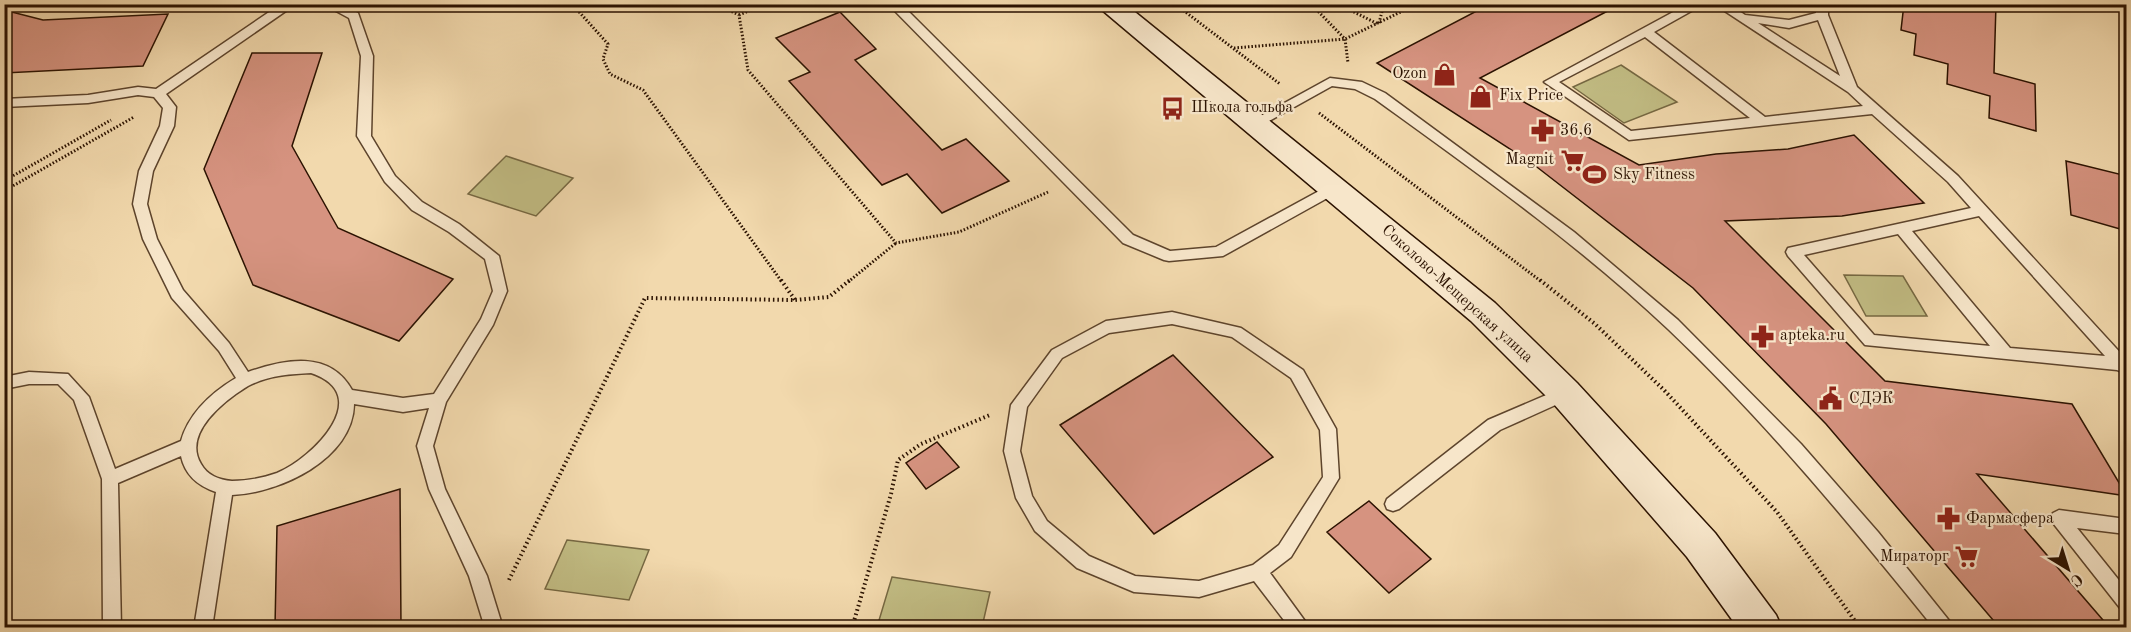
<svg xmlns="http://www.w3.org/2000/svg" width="2131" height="632" font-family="'Old Standard TT',serif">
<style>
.green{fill:#c2bd84;stroke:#766842;stroke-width:1.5}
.building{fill:#d69380;stroke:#2b1201;stroke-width:1.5}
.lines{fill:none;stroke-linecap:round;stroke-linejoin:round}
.lane-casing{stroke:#5d442c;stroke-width:3}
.secondary-casing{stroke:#2b1201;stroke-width:3}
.path-far1{stroke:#2b1201;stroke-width:3;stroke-dasharray:1.5 2;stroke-linecap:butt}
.path{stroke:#2b1201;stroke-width:4;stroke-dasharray:1.5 3;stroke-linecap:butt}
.lane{fill:#f7e6ca;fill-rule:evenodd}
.secondary{fill:#f7e6ca;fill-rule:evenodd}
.labels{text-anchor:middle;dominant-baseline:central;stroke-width:4.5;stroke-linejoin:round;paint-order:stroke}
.poi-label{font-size:16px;fill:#2b1201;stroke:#f7e6ca;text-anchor:start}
.street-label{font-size:16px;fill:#2b1201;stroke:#f7e6ca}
</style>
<rect width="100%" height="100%" fill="#f2d9ad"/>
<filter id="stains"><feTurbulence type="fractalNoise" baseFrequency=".00333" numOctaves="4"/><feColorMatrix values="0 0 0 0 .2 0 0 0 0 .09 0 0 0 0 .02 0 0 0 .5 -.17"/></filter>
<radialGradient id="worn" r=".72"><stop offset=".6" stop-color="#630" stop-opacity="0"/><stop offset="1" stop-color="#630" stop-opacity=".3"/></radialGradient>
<path class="green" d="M1621,65L1677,102L1624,123L1573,87Z
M506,156L573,178L536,216L468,194Z
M1844,275L1903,276L1927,316H1866Z
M567,540L649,550L629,600L545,589Z
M892,577L990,592L982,627H877Z"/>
<path class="building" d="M1490,4H1621L1480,78L1639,165L1716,154L1788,149L1854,135L1924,203L1842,216L1725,221L1885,381L2072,404L2127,496L1977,474L2109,627H1999L1826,424L1693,288L1533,164L1377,63Z
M1904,4H1996L1994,73L2035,84L2036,131L1989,118L1990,96L1947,84L1948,64L1914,55L1916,34L1901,30Z
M4,10L43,20L168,14L143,66L4,73Z
M840,12L876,49L855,60L942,150L966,139L1009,181L942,213L907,174L882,185L789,81L810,72L776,38Z
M252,53H322L292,146L338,228L453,279L399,341L253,285L204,169Z
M2066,161L2127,176V231L2071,215Z
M1173,355L1273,457L1154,534L1060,425Z
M937,442L959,467L926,489L906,463Z
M400,489L401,627H275L277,526Z
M1369,501L1431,559L1389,593L1327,532Z"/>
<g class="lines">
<defs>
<path id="lane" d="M281,4H296L166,94L176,107L174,126L153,171L147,204L157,239L183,290L229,343L248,372C285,359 330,350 352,390L403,398L434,394L481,319L493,291L485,259L449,232L412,210L385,182L357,136L361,56L349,18L323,4H340L358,13L373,56L371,136L395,176L422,202L459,224L499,256L507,291L493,325L446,402L433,446L445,489L487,576L503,628H485L469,576L429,489L417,446L429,408L403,412L354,404C353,459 280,493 232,495L212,628H194L216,492C198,486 185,475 181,456L118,483L121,628H103L102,479L74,400L58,384H29L4,389V377L29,372L68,374L89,397L115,469L181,441C189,413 211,393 236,378L219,351L172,298L143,239L133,204L139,171L160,126L163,108L154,97L138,95L88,103L4,107V99L88,95L138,87L156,89ZM311,373C376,395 313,458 277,473C263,478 246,481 232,481C219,480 207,475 201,464C182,433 225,400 248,386C267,376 289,374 311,373Z
M888,4H901L1133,235L1170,251L1216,247L1330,185H1340L1342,188L1340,191L1223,256L1169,261L1164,260L1123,243Z
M1688,4H1704L1654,32L1765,117L1863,106L1848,92L1714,4H1729L1745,15L1789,20L1816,13V4H1828V15L1857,87L1958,176L2126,359V374L2117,370L1865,345L1788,256L1786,252L1788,248L1971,208L1948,182L1872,114L1629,140L1544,82ZM1818,20L1840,76L1758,23L1789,28ZM1645,37L1750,118L1631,131L1559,82ZM1979,216L2105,356L2010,348L1912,231ZM1898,234L1990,346L1874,335L1804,255Z
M1330,78L1362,82L1385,93L1574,232L1678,320L1801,444L1878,532L1955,628H1934C1850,524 1765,421 1668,329C1578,244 1476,172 1375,99L1355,89L1332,86L1260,126H1250L1248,123Z
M1172,312L1241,328L1303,370L1336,429L1339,478L1291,557L1270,573L1310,628H1290L1254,581L1199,597L1134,592L1077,568L1035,531L1016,498L1004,451L1011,405L1052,350L1106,321ZM1172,324L1232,337L1291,378L1320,430L1323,477L1279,545L1253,565L1199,581L1135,576L1089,556L1047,521L1032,496L1020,451L1027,407L1062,358L1109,333Z
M1565,387L1571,388L1573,393L1571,398L1500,430L1399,509L1393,511L1387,509L1385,504L1387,499L1488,420Z
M2059,510L2126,519V534L2077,528L2126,589V610L2120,608L2053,523L2050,518L2053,513Z"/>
<path id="secondary" d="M1095,4H1125L1495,303L1577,383L1715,533L1776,615L1782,628H1738L1687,557L1553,403L1471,321Z"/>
</defs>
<use href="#lane" class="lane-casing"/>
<use href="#secondary" class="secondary-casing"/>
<path class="path-far1" d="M572,4L608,44L603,59L610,74L643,90L782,282
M716,4L739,15L748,70L896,243L959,232L1048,192
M1175,4L1280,84
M1311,4L1345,39L1348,63
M1338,4L1378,24
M739,15L765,4
M1379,23L1384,4
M1234,48L1345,39L1417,4
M1319,113L1542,282
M4,181L111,120
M4,191L134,117
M848,282L896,243"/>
<path class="path" d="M781,280L795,300
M1540,280L1595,324L1664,390L1777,512L1860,628
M4,534L9,557L4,610
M509,580L645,298L795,300L829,297L850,280
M852,628L891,494L898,460L921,444L990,415"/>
<use href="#lane" class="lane"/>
<use href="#secondary" class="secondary"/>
</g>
<defs>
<symbol id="shop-bare" viewBox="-9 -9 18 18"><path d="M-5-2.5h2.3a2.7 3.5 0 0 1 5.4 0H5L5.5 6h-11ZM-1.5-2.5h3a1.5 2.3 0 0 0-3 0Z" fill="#8f2418" stroke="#f7e6ca" stroke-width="2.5" paint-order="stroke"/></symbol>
<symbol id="bus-bare" viewBox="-9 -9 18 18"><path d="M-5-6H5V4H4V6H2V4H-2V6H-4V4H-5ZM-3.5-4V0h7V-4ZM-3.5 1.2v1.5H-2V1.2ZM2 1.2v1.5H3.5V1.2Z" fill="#8f2418" stroke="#f7e6ca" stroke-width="2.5" paint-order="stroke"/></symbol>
<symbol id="pharmacy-bare" viewBox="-9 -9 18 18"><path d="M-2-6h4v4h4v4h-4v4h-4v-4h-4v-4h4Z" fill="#8f2418" stroke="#f7e6ca" stroke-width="2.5" paint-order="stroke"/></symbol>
<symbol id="supermarket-bare" viewBox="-9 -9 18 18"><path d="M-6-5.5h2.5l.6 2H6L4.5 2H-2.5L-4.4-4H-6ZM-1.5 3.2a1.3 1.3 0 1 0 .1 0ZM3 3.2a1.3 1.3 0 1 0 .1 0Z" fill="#8f2418" stroke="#f7e6ca" stroke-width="2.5" paint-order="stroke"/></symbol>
<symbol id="stadium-bare" viewBox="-9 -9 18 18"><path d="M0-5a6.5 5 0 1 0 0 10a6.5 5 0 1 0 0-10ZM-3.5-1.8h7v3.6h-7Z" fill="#8f2418" stroke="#f7e6ca" stroke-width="2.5" paint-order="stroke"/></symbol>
<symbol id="civic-bare" viewBox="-9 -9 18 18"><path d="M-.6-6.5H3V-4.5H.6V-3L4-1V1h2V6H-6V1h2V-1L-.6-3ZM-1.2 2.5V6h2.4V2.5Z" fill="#8f2418" stroke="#f7e6ca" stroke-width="2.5" paint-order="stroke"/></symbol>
</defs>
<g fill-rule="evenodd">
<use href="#shop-bare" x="1428" y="58" width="33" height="33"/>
<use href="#shop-bare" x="1464" y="80" width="33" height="33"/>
<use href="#bus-bare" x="1156" y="92" width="33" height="33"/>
<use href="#pharmacy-bare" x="1526" y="114" width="33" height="33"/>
<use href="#supermarket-bare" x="1556" y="144" width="33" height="33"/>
<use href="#stadium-bare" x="1578" y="158" width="33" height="33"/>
<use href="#pharmacy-bare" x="1746" y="320" width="33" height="33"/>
<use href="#civic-bare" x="1814" y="382" width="33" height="33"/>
<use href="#pharmacy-bare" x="1932" y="502" width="33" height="33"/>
<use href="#supermarket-bare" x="1950" y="540" width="33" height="33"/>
</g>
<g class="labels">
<g class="poi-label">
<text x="1427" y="74" text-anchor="end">Ozon</text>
<text x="1499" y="96">Fix Price</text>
<text x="1191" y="108">Школа гольфа</text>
<text x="1560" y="131">36,6</text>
<text x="1554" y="160" text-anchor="end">Magnit</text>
<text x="1613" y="175">Sky Fitness</text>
<text x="1780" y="336">apteka.ru</text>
<text x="1849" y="399">СДЭК</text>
<text x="1966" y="519">Фармасфера</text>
<text x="1949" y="557" text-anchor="end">Мираторг</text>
</g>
<g class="street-label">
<text transform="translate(1457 294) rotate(42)">Соколово-Мещерская улица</text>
</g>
</g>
<rect width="2131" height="632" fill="none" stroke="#f2d9ad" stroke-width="24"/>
<rect x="6" y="6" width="2119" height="620" fill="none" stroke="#2b1201" stroke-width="3"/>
<rect x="12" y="12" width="2107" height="608" fill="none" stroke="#2b1201" stroke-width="1.5"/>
<g transform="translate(2068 569) rotate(142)" stroke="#f7e6ca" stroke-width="4.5" paint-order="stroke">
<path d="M0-4.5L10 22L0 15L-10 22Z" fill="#2b1201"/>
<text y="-9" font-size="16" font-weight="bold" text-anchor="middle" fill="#2b1201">С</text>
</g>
<rect width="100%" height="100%" filter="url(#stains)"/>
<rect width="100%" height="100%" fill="url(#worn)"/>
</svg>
